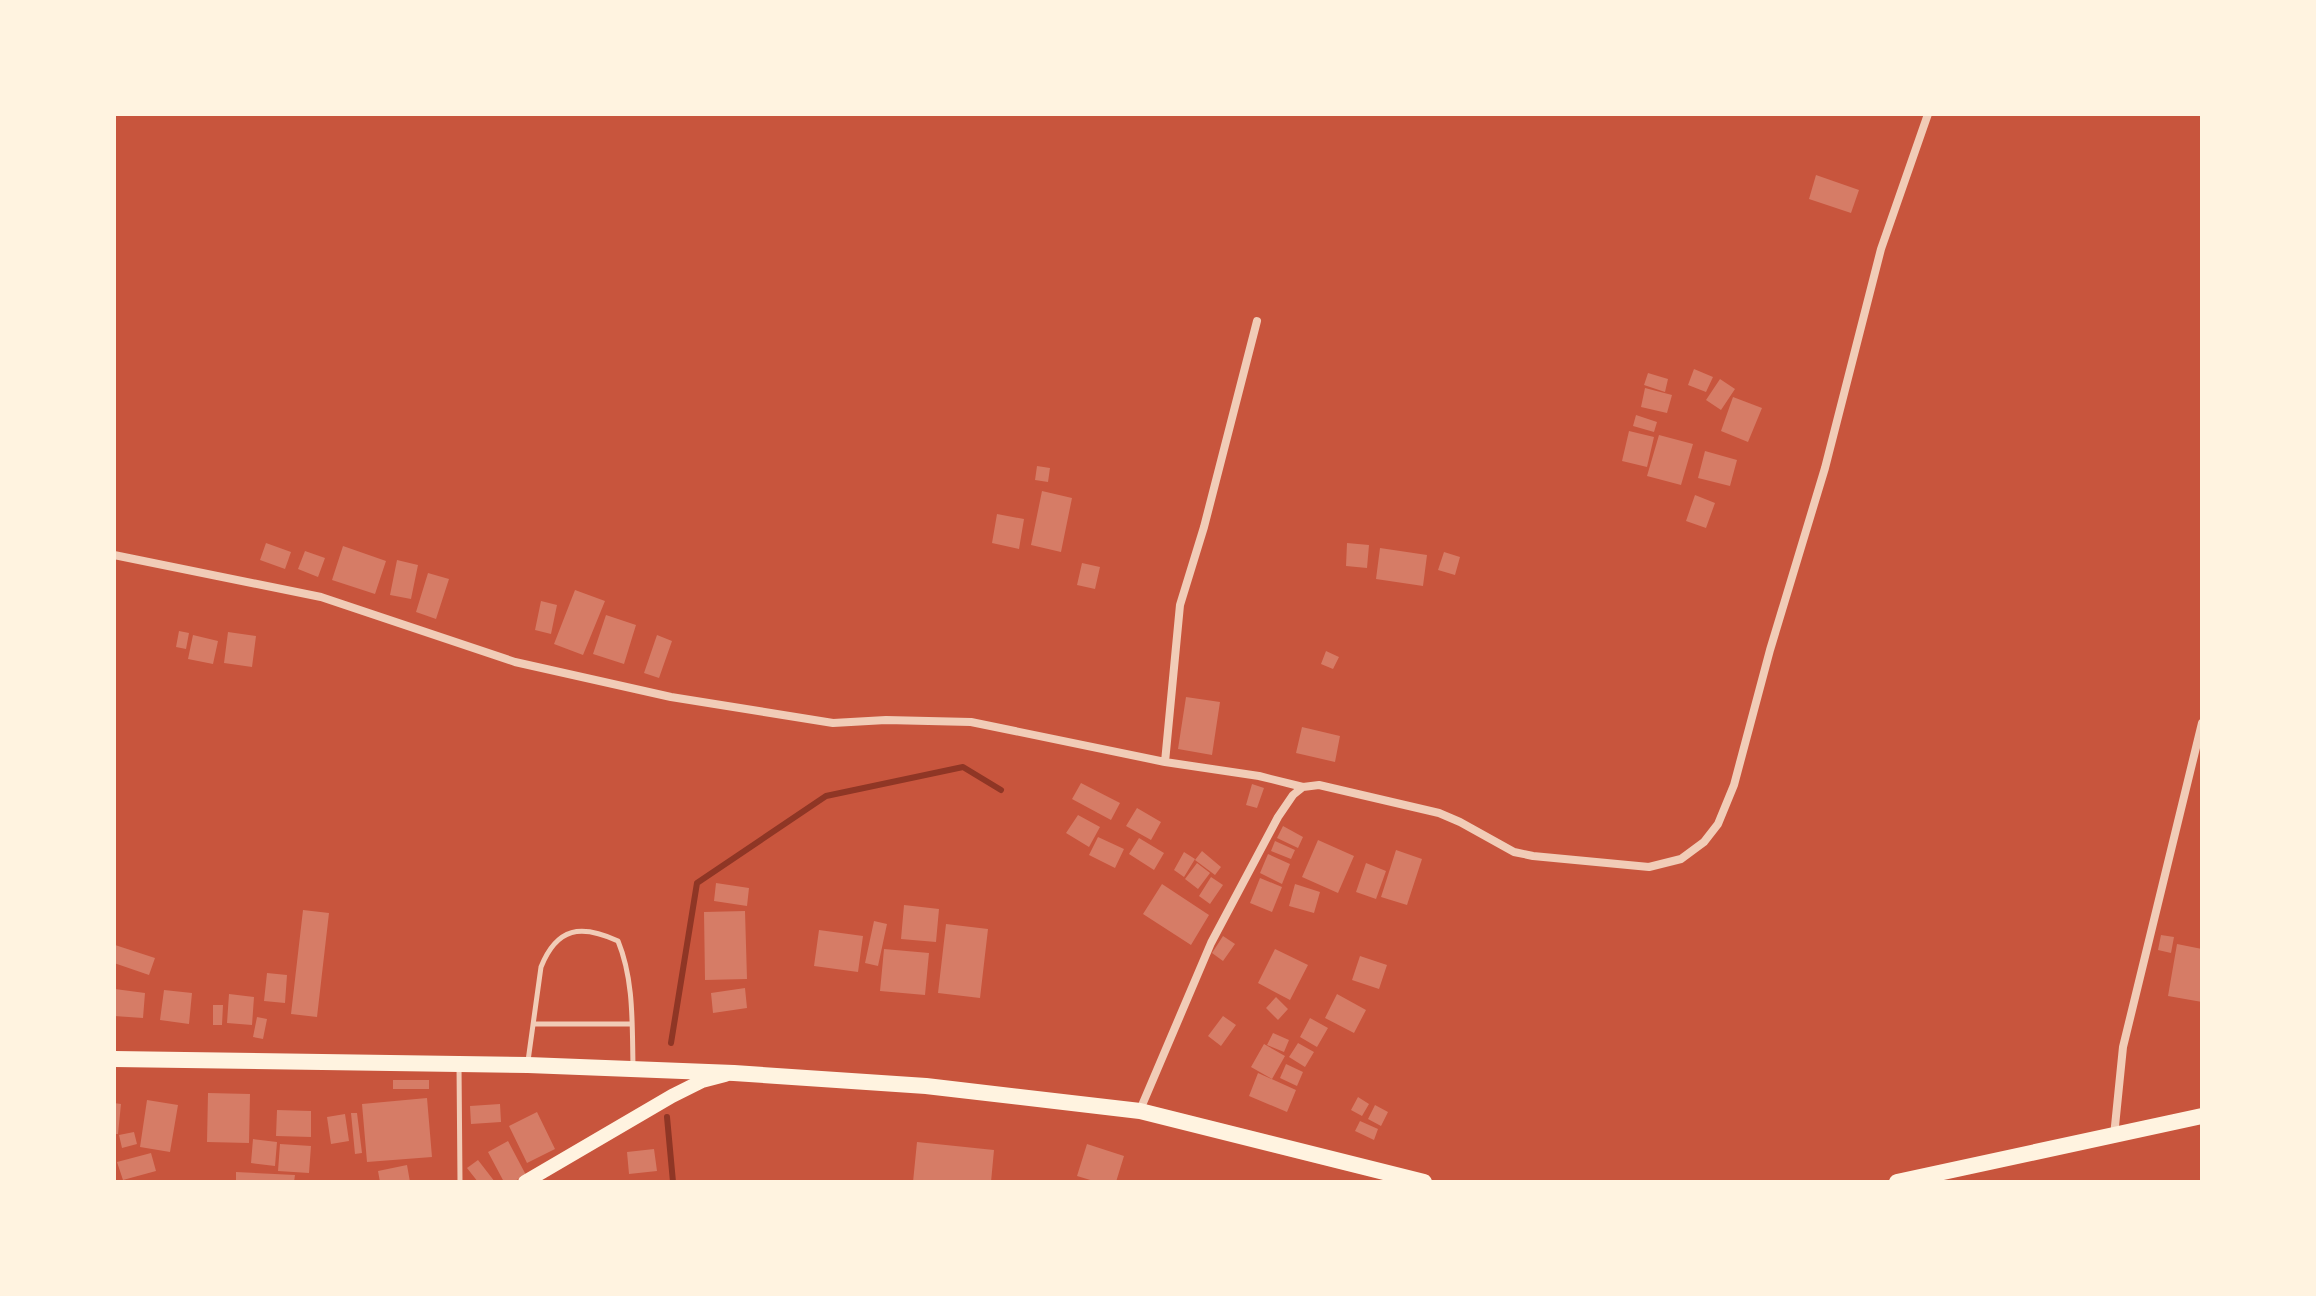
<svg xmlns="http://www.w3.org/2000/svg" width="2316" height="1296" font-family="'Titillium Web',sans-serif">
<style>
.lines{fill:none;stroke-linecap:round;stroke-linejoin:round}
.stream{stroke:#8f3625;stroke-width:6}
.building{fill:#d67c66}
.service{stroke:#f1ccb7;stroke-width:5}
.minor{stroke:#f1ccb7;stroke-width:8}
.secondary{stroke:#fff3e0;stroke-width:14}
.trunk{stroke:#fff3e0;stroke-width:16}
</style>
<rect width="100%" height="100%" fill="#c8553d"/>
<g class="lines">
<path class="stream" d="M671,1043L697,883L826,796L963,767L1001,790
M667,1117L673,1182"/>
</g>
<path class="building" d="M1816,175L1859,190L1851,213L1809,199Z
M1694,369L1713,377L1706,392L1688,385Z
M1648,373L1668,379L1665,392L1644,385Z
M1720,379L1735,389L1721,410L1706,400Z
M1645,388L1672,395L1667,413L1641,407Z
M1733,397L1762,408L1748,442L1721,431Z
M1636,415L1657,422L1654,432L1633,426Z
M1629,431L1654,437L1647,467L1622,461Z
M1659,435L1693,444L1681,485L1647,476Z
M1705,451L1737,460L1730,486L1698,478Z
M1037,466L1050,468L1048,482L1035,480Z
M1042,491L1072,498L1061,552L1031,545Z
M1695,495L1715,503L1706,528L1686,521Z
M997,514L1024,519L1019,549L992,543Z
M266,543L291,552L285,569L260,560Z
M1347,543L1369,545L1367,568L1346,566Z
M343,546L386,561L375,594L332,580Z
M1380,548L1427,555L1423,586L1376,579Z
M305,551L325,558L318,577L298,569Z
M1444,552L1460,557L1455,575L1438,570Z
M397,560L418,565L411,599L390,595Z
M1082,563L1100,567L1095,589L1077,585Z
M428,573L449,579L436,619L416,612Z
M575,590L605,601L583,655L554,644Z
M541,601L557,605L551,634L535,630Z
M606,615L636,625L624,664L593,654Z
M179,631L189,633L186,649L176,647Z
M228,632L256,636L252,667L224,663Z
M193,635L218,641L213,664L188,659Z
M657,635L672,641L659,678L644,673Z
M1326,651L1339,657L1333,669L1321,664Z
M1186,697L1220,702L1212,755L1178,749Z
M1302,727L1340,736L1335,762L1296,753Z
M1081,783L1120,803L1111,820L1072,799Z
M1252,784L1264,788L1257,808L1246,805Z
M1137,808L1161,822L1151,840L1126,826Z
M1078,815L1100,827L1089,847L1066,833Z
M1283,826L1303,837L1298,848L1277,838Z
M1098,837L1124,849L1115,868L1089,855Z
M1139,838L1164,853L1154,870L1129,854Z
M1318,840L1354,856L1338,893L1302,877Z
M1275,841L1295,850L1291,859L1271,851Z
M1396,850L1422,859L1407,905L1381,897Z
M1202,851L1221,867L1215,875L1195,860Z
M1184,852L1195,859L1184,877L1174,870Z
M1268,854L1290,864L1282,884L1260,873Z
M1197,863L1210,873L1198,889L1185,879Z
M1366,863L1386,871L1376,899L1356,892Z
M1211,877L1223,885L1210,904L1199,896Z
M1260,878L1282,887L1272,912L1250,903Z
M716,883L749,888L747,906L714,901Z
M1162,884L1209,915L1191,945L1143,914Z
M1295,884L1320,892L1314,913L1289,906Z
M904,905L939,909L936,942L901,939Z
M303,910L329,913L317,1017L291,1014Z
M745,911L747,979L705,980L704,912Z
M874,921L887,924L878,966L865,963Z
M946,924L988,929L980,998L938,993Z
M819,930L863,936L858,972L814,966Z
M2161,935L2174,937L2171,953L2158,950Z
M1223,936L1235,944L1223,961L1212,953Z
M2177,944L2202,949V1002L2168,996Z
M115,945L155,958L149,975L114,963Z
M884,949L929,953L925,995L880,991Z
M1275,949L1308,965L1290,1000L1258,983Z
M1360,956L1387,965L1379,989L1352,980Z
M267,973L287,975L285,1003L264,1001Z
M745,988L747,1008L713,1013L711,993Z
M115,989L145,993L143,1018L114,1016Z
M164,990L192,993L189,1024L160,1020Z
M229,994L254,997L252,1025L227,1023Z
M1337,994L1366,1010L1354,1033L1325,1018Z
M1276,997L1288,1009L1278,1020L1266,1008Z
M213,1005H223L222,1025H213Z
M1223,1016L1236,1025L1221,1046L1208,1036Z
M257,1017L267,1019L263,1039L253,1037Z
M1310,1018L1328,1028L1317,1047L1300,1037Z
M1273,1033L1289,1040L1284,1052L1267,1045Z
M1298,1043L1314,1052L1305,1067L1289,1057Z
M1264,1044L1285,1056L1272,1079L1251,1067Z
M1286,1064L1303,1072L1297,1086L1280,1078Z
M1258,1073L1296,1090L1287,1112L1249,1096Z
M393,1080H429V1089H393Z
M208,1093L250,1094L249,1143L207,1142Z
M1358,1097L1369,1104L1362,1116L1351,1110Z
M427,1098L432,1157L367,1162L362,1104Z
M147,1100L178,1105L170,1152L140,1147Z
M114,1103L121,1104L118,1134H114Z
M500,1104L501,1122L471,1124L470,1106Z
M1375,1105L1388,1112L1381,1126L1368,1119Z
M277,1110L311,1111V1137L276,1136Z
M537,1112L555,1149L527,1163L509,1126Z
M351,1113H357L362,1153L355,1154Z
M345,1114L349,1141L331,1144L327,1117Z
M1360,1121L1378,1129L1374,1140L1355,1131Z
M134,1132L137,1144L122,1148L119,1135Z
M253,1139L277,1142L275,1166L251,1163Z
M508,1141L526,1175L513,1182H504L488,1152Z
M917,1142L994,1150L991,1182H913Z
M280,1144L311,1146L309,1173L278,1171Z
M1087,1144L1124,1156L1116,1182H1097L1077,1176Z
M654,1149L657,1171L629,1174L627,1152Z
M151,1153L156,1171L123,1180L117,1162Z
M478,1160L495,1182H478L467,1168Z
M407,1165L410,1182H380L378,1171Z
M236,1172L295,1175L294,1182H236Z"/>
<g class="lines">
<path class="service" d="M535,1024H632
M528,1061L541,967C557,927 581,924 618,941C634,980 632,1024 633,1065
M459,1065L460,1182"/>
<path class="minor" d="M114,555L321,597L515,662L671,697L833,723L886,720L971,722L1165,762L1259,776L1303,787
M1165,762L1180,605L1204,527L1257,321
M1140,1110L1211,943L1278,817L1293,795L1303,787L1319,785L1439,813L1460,822L1514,852L1533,856L1649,867L1681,859L1704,842L1718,824L1734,785L1770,650L1825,468L1881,249L1928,114
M2114,1136L2123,1047L2202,723"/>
<path class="secondary" d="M525,1182L672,1096L702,1081L725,1075"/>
<path class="trunk" d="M114,1059L528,1065L734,1073L926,1086L1140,1111L1424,1182
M1897,1182L2202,1116"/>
</g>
<rect width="2316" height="1296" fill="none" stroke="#fff3e0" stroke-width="232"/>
</svg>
